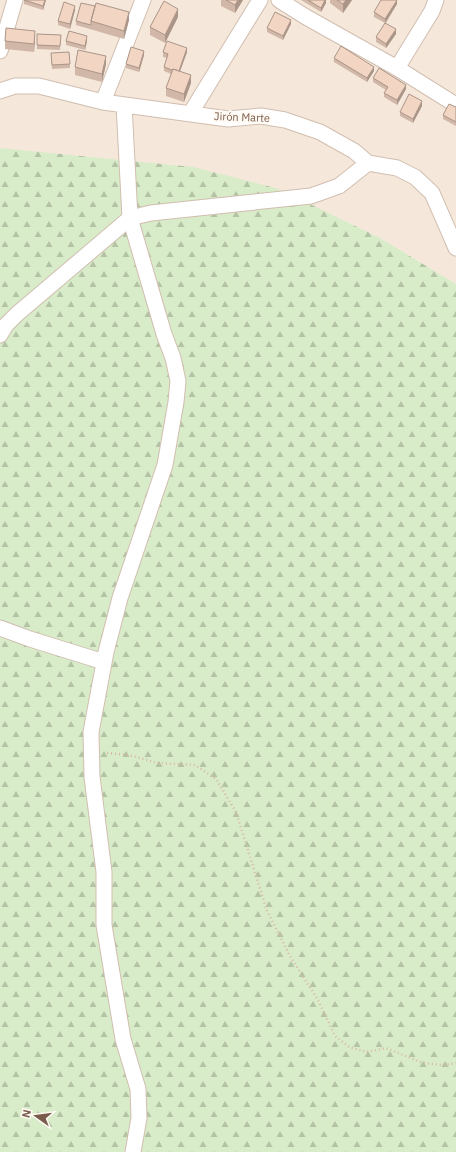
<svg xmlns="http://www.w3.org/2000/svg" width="456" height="1152" font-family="'IBM Plex Sans',sans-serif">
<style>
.residential{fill:#f5e8da}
.forest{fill:url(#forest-firs)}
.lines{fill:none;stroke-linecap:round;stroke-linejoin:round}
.street-casing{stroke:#d1beb0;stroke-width:17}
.path{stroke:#d9b8a5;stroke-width:2.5;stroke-dasharray:1 3;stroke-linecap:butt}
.street{stroke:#fff;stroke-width:15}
.wall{fill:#d1b7a8}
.shaded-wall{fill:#aa9588}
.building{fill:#f3d5c3;stroke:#aa9588}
.labels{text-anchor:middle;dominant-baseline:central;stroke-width:4;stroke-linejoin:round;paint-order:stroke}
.street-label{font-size:11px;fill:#7a5c4d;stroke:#fffaf3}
</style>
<defs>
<pattern id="forest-firs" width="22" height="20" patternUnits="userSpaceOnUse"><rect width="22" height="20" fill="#d8ecc9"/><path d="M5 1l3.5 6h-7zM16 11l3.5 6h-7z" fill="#b4c2a5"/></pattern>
</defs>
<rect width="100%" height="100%" fill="#fdf6ec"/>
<path class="residential" d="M0,0H456V504L0,681Z"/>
<path class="forest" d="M0,148L193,167L279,189L380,238L456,284V1152H0Z"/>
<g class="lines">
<defs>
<path id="street" d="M279,0L306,17L397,68L456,105
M0,51L15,0
M397,68L432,11L436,0
M0,91L15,86H39L103,102L228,119L261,116L285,120L320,132L354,151L368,163L397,168L415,177L432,193L456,248
M103,102L143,0
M124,105L130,218L164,334L173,358L178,381L176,402L165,465L120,598L106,652L91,732L92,777L104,872V925L123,1039L138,1089L139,1118L133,1152
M190,114L260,0
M0,335L6,325L17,314L130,218L151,213L311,196L339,186L368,163
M0,628L30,639L104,662"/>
</defs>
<use href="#street" class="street-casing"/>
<path class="path" d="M107,753L129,755L157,763L195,765L216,779L236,812L267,911L290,956L318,1000L335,1036L349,1047L367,1052L386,1048L423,1063L443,1065L456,1063"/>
<use href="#street" class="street"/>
</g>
<path class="wall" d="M24,0H46L43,10L24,4Z
M221,0H243L235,13L221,6Z
M301,0H326V3L321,12Z
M330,0H352L343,13L330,3Z
M397,4L386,23L396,34L386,48L376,42V37L385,23L374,17V12Z
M95,6L129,20L124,39L76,25V21Z
M75,10L70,29L58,25V21Z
M178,17L165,43L150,35V27Z
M291,24L283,40L267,32V28Z
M37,34L61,35L60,50L37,49Z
M35,39L34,52L5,49V41Z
M66,41H87L85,50L66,45Z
M163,52H187L180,72L191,83L184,102L166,96V88L171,74L164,71V67L167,58L163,57Z
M144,55L139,72L126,68V64Z
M51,58L70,64V68L52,69Z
M334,58L374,71L367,82L334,62Z
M106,64L102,82L75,75V67Z
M373,78L406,89L397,105L384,97V93L386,90L373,82Z
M422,106L413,123L400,116V112Z
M456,107V126L443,119V115Z"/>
<path class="shaded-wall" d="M45,0H46L43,10V6Z
M238,0H243L235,13V5Z
M325,0H326V3L321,12V8Z
M346,0H352L343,13V4Z
M397,0V4L385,23V19Z
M75,6V10L70,29V24Z
M178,9V17L165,43V35Z
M129,12V20L124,39V31Z
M291,20V24L283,40V36Z
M396,29V34L386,48V44Z
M35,31V39L34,52V44Z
M87,36V41L85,50V46Z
M187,48V52L178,76V72Z
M144,51V55L139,72V68Z
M106,56V64L102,82V74Z
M374,67V71L367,82V78Z
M191,75V83L184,102V94Z
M406,85V89L397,105V100Z
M422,101V106L413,123V119Z"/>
<path class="building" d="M24,0H45L43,6Z
M226,0H238L235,5Z
M308,0H325L321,8Z
M337,0H346L343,4Z
M381,0H397L385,19L374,12Z
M164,1L178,9L165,35L150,27Z
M64,2L75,6L70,24L58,21Z
M81,3L95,6L91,21V25L76,21Z
M96,3L129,12L124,31L91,21Z
M275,12L291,20L283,36L267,28Z
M385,23L396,29L386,44L376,37Z
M6,28L35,31L34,44L5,41Z
M69,31L87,36L85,46L66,41Z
M37,34L61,35L60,46L37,45Z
M167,41L187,48L179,71L173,69L172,70L164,67L168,54L163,52Z
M341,46L374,67L367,78L334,58Z
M131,47L144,51L139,68L126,64Z
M78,50L106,56L102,74L75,67Z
M69,52L70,64L52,65L51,53Z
M379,68L406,85L397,100L384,93L388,87L373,78Z
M173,69L191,75L184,94L166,88Z
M409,94L422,101L413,119L400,112Z
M449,104L456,107V122L443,115Z"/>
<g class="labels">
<g class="street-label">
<text transform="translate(242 117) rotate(2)">Jirón Marte</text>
</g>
</g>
<g transform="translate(36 1116) rotate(284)" stroke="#fffaf3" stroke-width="3" paint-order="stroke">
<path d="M0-3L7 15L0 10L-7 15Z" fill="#7a5c4d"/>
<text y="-6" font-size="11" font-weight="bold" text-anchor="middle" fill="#7a5c4d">N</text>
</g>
</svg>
